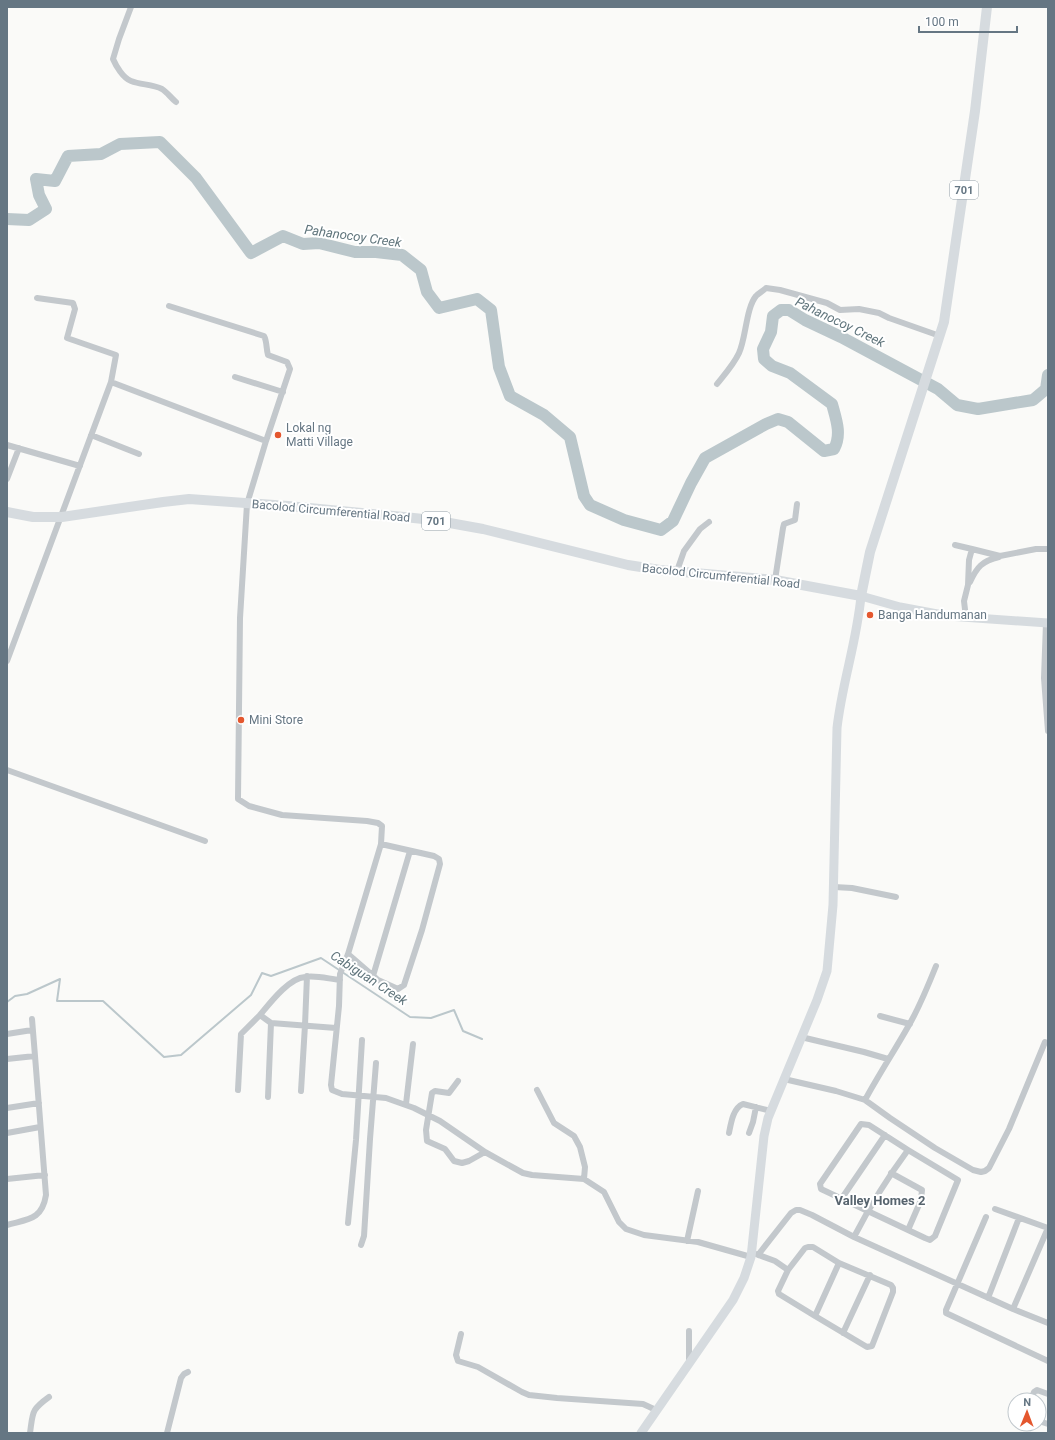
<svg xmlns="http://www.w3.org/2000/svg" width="1055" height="1440" font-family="Roboto,sans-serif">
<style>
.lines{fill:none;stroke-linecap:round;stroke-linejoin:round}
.stream{stroke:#bbc7cb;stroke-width:2}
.river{stroke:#bbc7cb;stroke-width:12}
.street{stroke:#c3c8cc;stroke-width:6}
.secondary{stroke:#d6dbdf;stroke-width:9}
.primary{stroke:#d6dbdf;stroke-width:10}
.poi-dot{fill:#e4572e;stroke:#fff;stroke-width:1.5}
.labels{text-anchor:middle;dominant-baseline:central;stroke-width:4;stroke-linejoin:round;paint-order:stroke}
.shield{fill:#fff;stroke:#939fa8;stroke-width:1}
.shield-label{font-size:11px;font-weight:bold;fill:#657683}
.poi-label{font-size:12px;fill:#657683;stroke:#fff;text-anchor:start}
.street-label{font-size:12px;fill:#657683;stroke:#fff}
.water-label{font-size:13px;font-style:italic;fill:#60757c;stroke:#fff}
.neighbourhood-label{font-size:13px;font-weight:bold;fill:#57646e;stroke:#fff}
</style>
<rect width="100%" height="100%" fill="#fafaf8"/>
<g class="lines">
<path class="stream" d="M7,1002L15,996L27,994L60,979L57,1001H103L164,1057L181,1055L251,995L262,973L271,976L321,958L410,1017L431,1018L454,1010L463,1031L482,1039"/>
<path class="river" d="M7,219L29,220L46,209L39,195L36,179L55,181L68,156L101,154L120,144L160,142L196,178L251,253L283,236L303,244L319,243L355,252H376L402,255L421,270L427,292L439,308L477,299L491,310L499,367L510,396L544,415L570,437L584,496L590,505L624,520L661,530L673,521L691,483L705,458L766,424L778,419L788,422L824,451L834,449C842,434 836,419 832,404L790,373L772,366L764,359L763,349L771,332L773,316L781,310H789L805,320L841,337L938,389L957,405L978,409L1033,400L1046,389L1048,375"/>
<path class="street" d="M131,7L119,39L113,59C116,66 123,78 131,81C141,85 152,84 162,89C167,92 171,98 176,102
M169,306L264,336C267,341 266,348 268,355L287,362L290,369L266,441L247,504L240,618L238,799L249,806L282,815L367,821L378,823L382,826L381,844L348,954L340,974L339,1006L331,1085L332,1090L342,1094L386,1098L414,1108L440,1121L485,1152L523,1173L532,1175L584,1179L604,1192L619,1222L626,1229L644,1235L698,1242L751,1257
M235,377L283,392
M111,382L266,441
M717,384C725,374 734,364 739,353C746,338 746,308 756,296C759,293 763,291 766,288L780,290L827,303L840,310L859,309L879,313L889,318L940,336
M91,435L139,454
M7,445L80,466
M7,479L19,448
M955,545L972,549
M677,571L684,551L700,529L709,522
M775,580L783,528L784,524L795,520L797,504
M970,582C977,567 982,561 999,557
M966,618L964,601L968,585L969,560L972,549L1000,556L1036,549H1048
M1046,623L1044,678L1048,731
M7,661L111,382L116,355L67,338L75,309L73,303L37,298
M7,770L205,841
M834,887L852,888L896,897
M348,954L378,980L398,989L404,985L422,930L440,864L439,859L434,856L381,844
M373,976L410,851
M880,1016L910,1024
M32,1019L35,1056
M336,1028L271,1023L260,1015C270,1003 289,978 305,977C316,975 329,979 340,980
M7,1034L32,1030
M801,1037L864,1052L888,1059
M7,1059L35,1056L46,1195C42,1220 28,1219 7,1225
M784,1079L836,1091L865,1100L890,1118L935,1148L973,1170L981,1172L985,1171L989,1168L1009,1129L1045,1042
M458,1081L449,1093L435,1091L432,1093L426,1130L427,1141L445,1149L454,1161L462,1163L469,1161L485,1152
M238,1090L241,1034L260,1015
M537,1090L554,1123L574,1136L580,1147L585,1167L584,1179
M301,1091L305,1025L307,976
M268,1097L271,1023
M865,1100C879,1074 895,1050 909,1025C920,1006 928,986 936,966
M406,1104L413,1044
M7,1108L39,1103
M7,1133L40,1127
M729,1133C731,1123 733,1108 743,1104L771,1111
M749,1133L753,1122L756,1107
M891,1173L922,1190L921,1200L908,1230
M7,1179L45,1175
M842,1198L885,1135
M995,1209L1048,1228
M986,1217L946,1310V1313L1048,1361
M348,1223L356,1140L362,1040
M854,1237C870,1206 888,1177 908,1150L958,1180L935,1236L930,1240L925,1238L821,1189L820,1184L861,1124L869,1125L908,1150
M687,1241L698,1191
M361,1245L364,1236L370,1139L376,1063
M808,1247H813L839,1263L815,1316L779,1294L778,1291L788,1270L805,1248Z
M756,1254L775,1261L788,1270
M758,1255L791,1213L796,1210H800L812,1215L854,1237L1013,1309L1048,1323
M988,1298L1019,1218
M1013,1309L1048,1228
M815,1316L867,1347L872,1346L893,1292V1288L891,1285L839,1263
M689,1331V1363
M843,1333L870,1275
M461,1334L456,1355L458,1361L478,1367L522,1392L529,1395L557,1398L643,1404L656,1410
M1031,1400L1034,1392L1037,1390L1048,1394
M1039,1421L1048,1424
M30,1433C33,1412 31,1410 49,1397
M167,1433L181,1378L184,1374L188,1372"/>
<path class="secondary" d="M641,1433L733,1300L744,1278L751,1257L764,1136L768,1118L817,1000L827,971L833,905L837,728C842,683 857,641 861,596L900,607L948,616L1048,623"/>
<path class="primary" d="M7,512L33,517H62L163,502L189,499L288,506L404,517L433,520L483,529L628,565L660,570L775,580L861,596L870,552L944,322L975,111L987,7"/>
</g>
<g class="poi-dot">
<circle cx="278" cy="435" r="4"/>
<circle cx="870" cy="615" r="4"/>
<circle cx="241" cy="720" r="4"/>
</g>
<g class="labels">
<g class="shield">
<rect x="950" y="181" width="28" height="18" rx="3"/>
<rect x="422" y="512" width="28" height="18" rx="3"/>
</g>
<g class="shield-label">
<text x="964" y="190">701</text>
<text x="436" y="521">701</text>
</g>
<g class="poi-label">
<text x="286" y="428">Lokal ng<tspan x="286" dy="14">Matti Village</tspan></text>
<text x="878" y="615">Banga Handumanan</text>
<text x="249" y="720">Mini Store</text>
</g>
<g class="street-label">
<text transform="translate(331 511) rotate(5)">Bacolod Circumferential Road</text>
<text transform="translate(721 576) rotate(6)">Bacolod Circumferential Road</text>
</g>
<g class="water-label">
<text transform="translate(353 236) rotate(8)">Pahanocoy Creek</text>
<text transform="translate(840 322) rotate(26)">Pahanocoy Creek</text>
<text transform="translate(369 978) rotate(33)">Cabiguan Creek</text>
</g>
<g class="neighbourhood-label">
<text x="880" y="1200">Valley Homes 2</text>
</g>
</g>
<rect width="1055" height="1440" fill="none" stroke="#657683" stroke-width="16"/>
<g transform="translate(1027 1412) rotate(1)"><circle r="19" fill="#ffffff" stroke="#c1c8cd"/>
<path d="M0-3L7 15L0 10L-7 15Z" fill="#e4572e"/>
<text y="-6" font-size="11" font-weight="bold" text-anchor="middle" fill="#657683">N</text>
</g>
<path d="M919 26v6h98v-6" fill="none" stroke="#657683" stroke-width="2"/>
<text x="925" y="26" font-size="12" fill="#657683" stroke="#ffffff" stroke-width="3" paint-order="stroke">100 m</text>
</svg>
